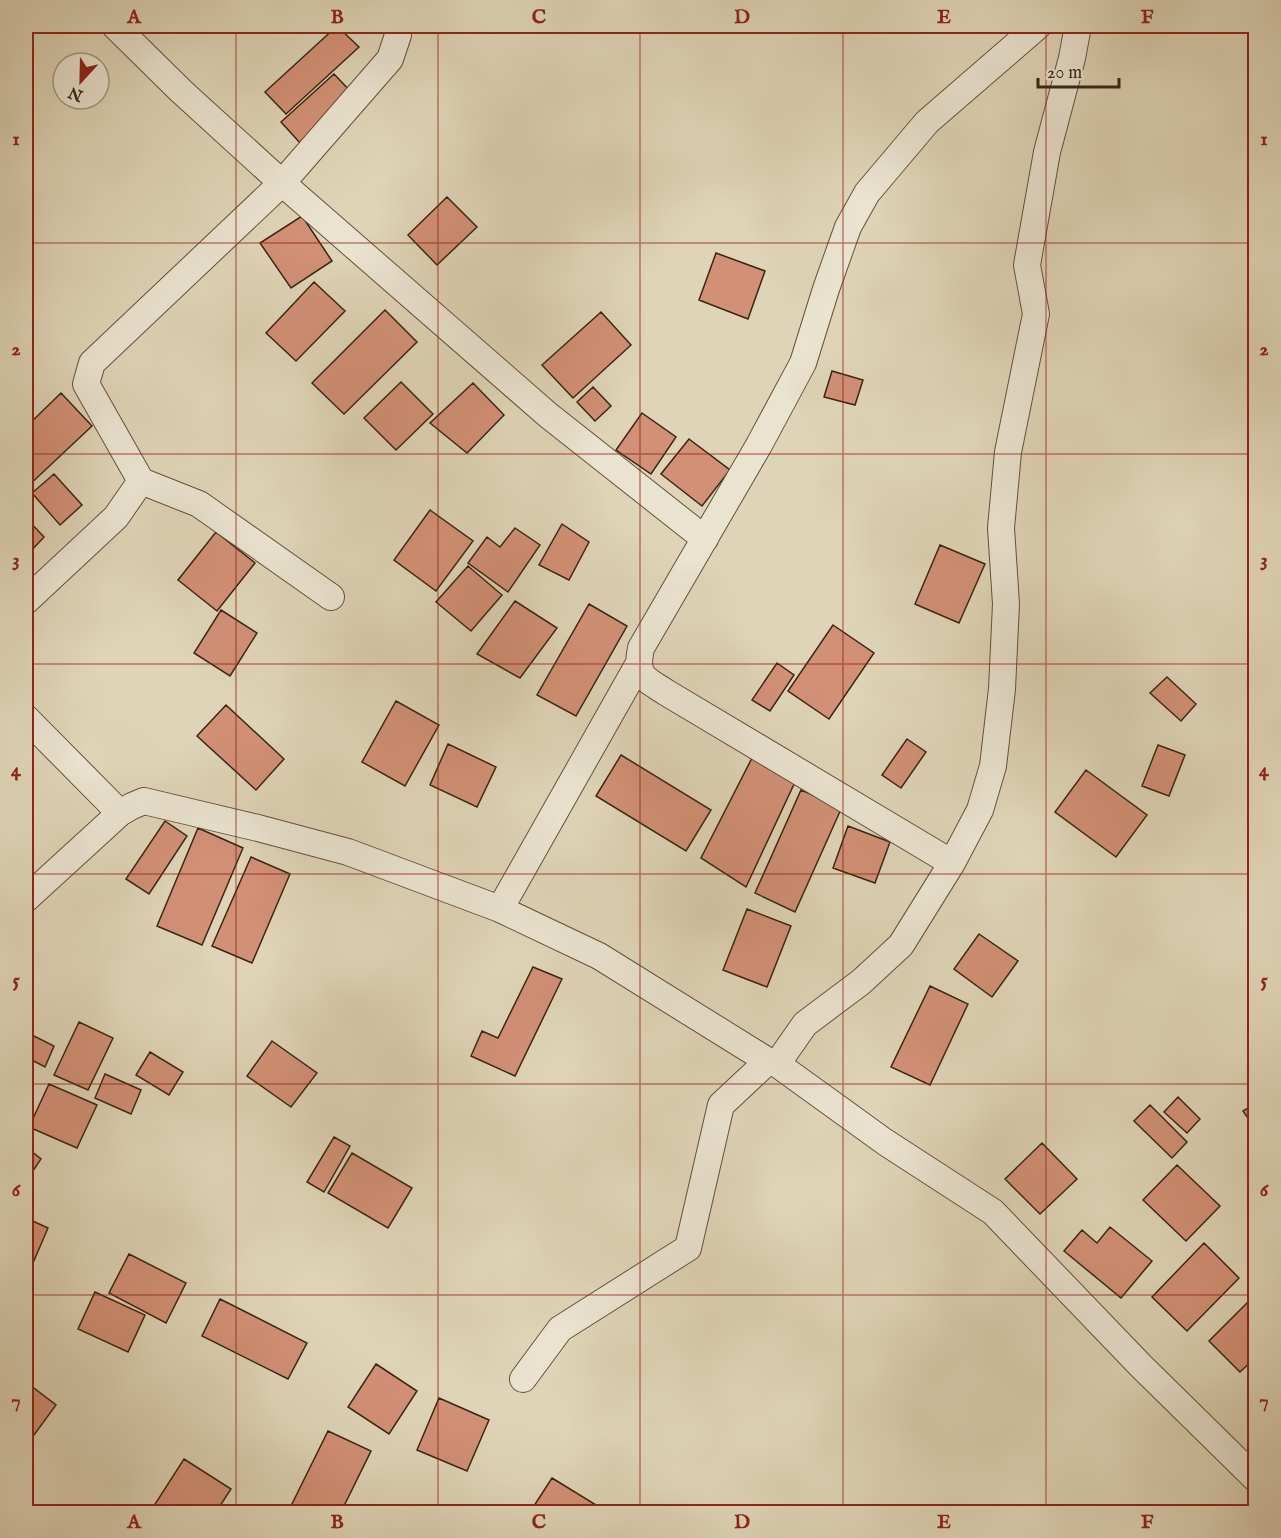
<svg xmlns="http://www.w3.org/2000/svg" width="1281" height="1538" font-family="'IM FELL English',serif">
<style>
.building{fill:#d29076;stroke:#3a2513;stroke-width:1.5}
.lines{fill:none;stroke-linecap:round;stroke-linejoin:round}
.street-casing{stroke:#63513c;stroke-width:28}
.street{stroke:#eae3d0;stroke-width:26}
.grid{fill:none;stroke:#8f2418;stroke-width:1.5;stroke-opacity:0.55}
.neatline{fill:none;stroke:#8f2418;stroke-width:2}
.grid-label{font-size:20px;text-anchor:middle;font-weight:bold;fill:#8f2418}
</style>
<rect width="100%" height="100%" fill="#dfd4b7"/>
<filter id="stains"><feTurbulence type="fractalNoise" baseFrequency=".00333" numOctaves="4"/><feColorMatrix values="0 0 0 0 .2 0 0 0 0 .09 0 0 0 0 .02 0 0 0 .5 -.17"/></filter>
<radialGradient id="worn" r=".72"><stop offset=".6" stop-color="#630" stop-opacity="0"/><stop offset="1" stop-color="#630" stop-opacity=".3"/></radialGradient>
<path class="building" d="M337,26L359,47L286,114L265,92Z
M334,74L354,95L301,144L281,122Z
M447,197L477,227L437,265L408,235Z
M302,216L332,261L291,288L260,243Z
M716,253L765,271L748,319L699,300Z
M314,282L345,311L296,361L266,333Z
M385,310L417,342L344,414L312,383Z
M601,312L631,345L573,398L542,365Z
M832,371L863,380L855,405L824,397Z
M401,382L433,414L396,450L364,418Z
M473,383L504,415L467,453L430,423Z
M593,387L611,406L595,421L577,402Z
M61,393L92,426L26,488V427Z
M642,413L676,437L651,474L616,450Z
M689,439L730,470L702,506L661,474Z
M54,474L82,505L60,525L32,493Z
M430,510L473,541L436,591L394,560Z
M26,518L44,537L26,556Z
M562,524L589,542L569,580L539,565Z
M515,528L540,545L508,592L468,563L487,537L500,547Z
M216,532L255,563L217,611L178,580Z
M940,545L985,564L959,623L915,604Z
M468,566L502,595L471,631L436,602Z
M515,601L557,628L520,678L477,654Z
M589,604L627,626L576,716L537,695Z
M221,610L257,633L230,676L194,653Z
M833,625L874,653L829,719L788,691Z
M777,663L794,675L770,711L752,700Z
M1167,677L1196,704L1181,721L1150,693Z
M396,701L439,725L405,786L362,762Z
M226,705L284,759L256,790L197,736Z
M907,739L926,752L901,788L882,775Z
M448,744L496,767L477,807L430,785Z
M1158,745L1185,755L1169,796L1142,786Z
M621,755L711,810L686,851L596,796Z
M753,756L795,782L746,887L701,858Z
M1086,770L1147,815L1116,857L1055,812Z
M801,790L842,807L795,912L755,893Z
M165,821L187,836L149,894L126,879Z
M848,826L890,842L875,883L833,868Z
M198,828L243,848L202,945L157,926Z
M251,857L290,874L252,963L212,946Z
M747,909L791,926L767,987L723,970Z
M979,934L1018,961L992,997L954,969Z
M533,967L562,979L515,1076L471,1056L482,1031L498,1038Z
M930,986L968,1004L930,1085L891,1067Z
M79,1022L113,1038L88,1090L54,1075Z
M26,1032L54,1046L45,1067L26,1057Z
M272,1041L317,1073L291,1107L247,1076Z
M150,1052L183,1072L169,1095L136,1075Z
M105,1074L141,1090L131,1114L95,1098Z
M49,1084L97,1105L77,1148L29,1127Z
M1178,1097L1200,1119L1187,1133L1164,1112Z
M1256,1103V1130L1243,1111Z
M1150,1105L1187,1142L1172,1158L1134,1121Z
M334,1137L350,1146L324,1192L307,1182Z
M1042,1143L1077,1179L1040,1214L1005,1179Z
M26,1147L41,1159L26,1181Z
M352,1153L412,1188L388,1228L328,1193Z
M1177,1165L1220,1206L1186,1241L1143,1200Z
M26,1218L48,1228L33,1263L26,1260Z
M1110,1227L1152,1261L1121,1298L1064,1251L1082,1230L1097,1243Z
M1204,1243L1239,1278L1187,1331L1152,1297Z
M129,1254L186,1283L166,1323L109,1293Z
M95,1292L145,1315L128,1352L78,1329Z
M1256,1294V1357L1240,1372L1209,1341Z
M220,1299L307,1343L288,1379L202,1336Z
M376,1364L417,1391L389,1434L348,1407Z
M26,1382L56,1405L26,1446Z
M439,1398L489,1420L467,1471L417,1450Z
M328,1431L371,1451L341,1512H288Z
M184,1459L231,1489L216,1512H150Z
M552,1478L601,1508L599,1512H530Z"/>
<g class="lines">
<defs>
<path id="street" d="M115,26L181,91L282,183L548,415L705,539
M331,597L199,504L141,481L86,384L92,363L282,183L390,59L398,35V26
M26,601L116,517L141,481
M26,718L120,813
M952,863L667,693C644,678 635,677 641,648L759,445L803,363L826,289L848,227L867,193L927,122L1038,26
M26,899L120,813L132,806L144,801L258,828L348,852L500,909L599,956L768,1061L777,1064L885,1142L993,1212L1141,1366L1256,1479
M500,909L638,665
M777,1064L805,1024L861,982L901,945L952,863L980,810L993,766L1002,689L1006,604L1001,528L1008,452L1036,314L1027,265L1047,152L1072,58L1078,26
M523,1379L560,1329L688,1248L721,1105L768,1061"/>
</defs>
<use href="#street" class="street-casing"/>
<use href="#street" class="street"/>
</g>
<path class="grid" d="M236,26V1512M438,26V1512M640,26V1512M843,26V1512M1046,26V1512M26,243H1256M26,454H1256M26,664H1256M26,874H1256M26,1084H1256M26,1295H1256"/>
<rect width="1281" height="1538" fill="none" stroke="#dfd4b7" stroke-width="66"/>
<g transform="translate(81 81) rotate(202)"><circle r="28" fill="#eae3d0" stroke="#a49784" stroke-width="1.5"/>
<path d="M0-4.5L10 22L0 15L-10 22Z" fill="#8f2418"/>
<text y="-9" font-size="16" font-weight="bold" text-anchor="middle" fill="#3a2513">N</text>
</g>
<path d="M1038 78v9h81v-9" fill="none" stroke="#3a2513" stroke-width="3"/>
<text x="1047" y="78" font-size="18" fill="#3a2513" stroke="#eae3d0" stroke-width="4.5" paint-order="stroke">20 m</text>
<rect x="33" y="33" width="1215" height="1472" class="neatline"/>
<g class="grid-label">
<text x="134" y="23">A</text>
<text x="337" y="23">B</text>
<text x="539" y="23">C</text>
<text x="742" y="23">D</text>
<text x="944" y="23">E</text>
<text x="1147" y="23">F</text>
<text x="16" y="145">1</text>
<text x="1264" y="145">1</text>
<text x="16" y="355">2</text>
<text x="1264" y="355">2</text>
<text x="16" y="566">3</text>
<text x="1264" y="566">3</text>
<text x="16" y="776">4</text>
<text x="1264" y="776">4</text>
<text x="16" y="986">5</text>
<text x="1264" y="986">5</text>
<text x="16" y="1196">6</text>
<text x="1264" y="1196">6</text>
<text x="16" y="1407">7</text>
<text x="1264" y="1407">7</text>
<text x="134" y="1528">A</text>
<text x="337" y="1528">B</text>
<text x="539" y="1528">C</text>
<text x="742" y="1528">D</text>
<text x="944" y="1528">E</text>
<text x="1147" y="1528">F</text>
</g>
<rect width="100%" height="100%" filter="url(#stains)"/>
<rect width="100%" height="100%" fill="url(#worn)"/>
</svg>
